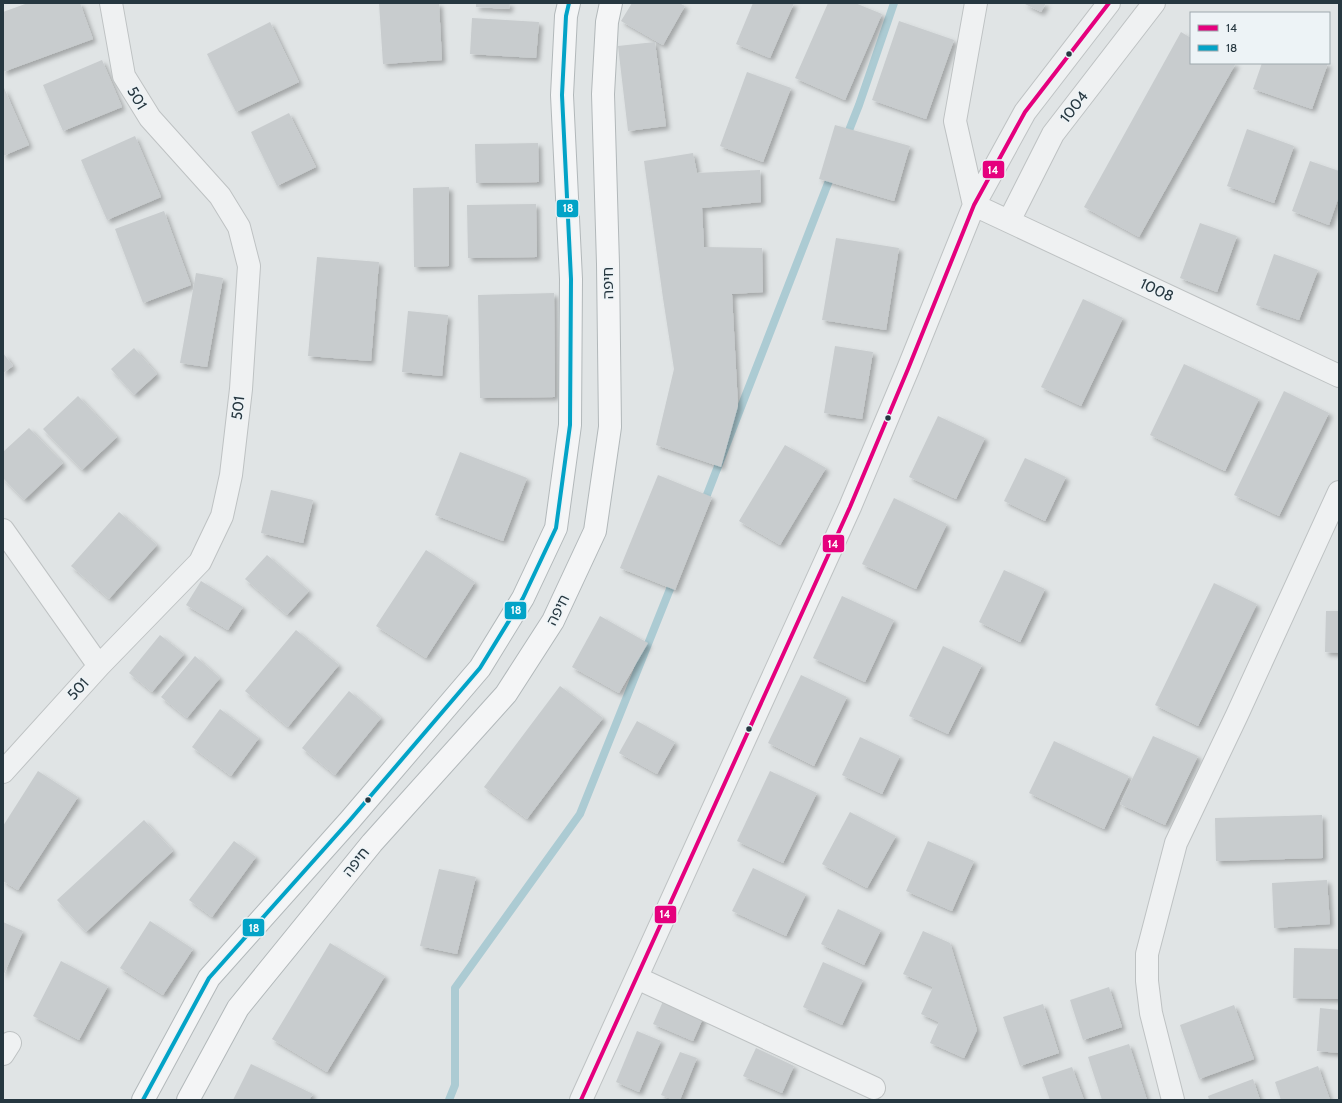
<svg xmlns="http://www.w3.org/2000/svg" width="1342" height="1103" font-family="Cabin,'Noto Sans Hebrew',sans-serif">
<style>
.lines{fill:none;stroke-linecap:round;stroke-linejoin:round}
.stream{stroke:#accbd3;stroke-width:8}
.building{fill:#c8ccce;filter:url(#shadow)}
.minor-casing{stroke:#bec2c3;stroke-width:24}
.highway-casing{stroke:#b2b8ba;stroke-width:24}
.minor{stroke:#eff1f2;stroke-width:22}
.highway{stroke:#f4f5f6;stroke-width:22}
.bus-1-casing{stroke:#edf3f6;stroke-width:7}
.bus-2-casing{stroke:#edf3f6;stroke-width:7}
.bus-1{stroke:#e5007d;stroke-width:4}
.bus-2{stroke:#02a3c7;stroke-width:4}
.bus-dot{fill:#263740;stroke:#edf3f6;stroke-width:1.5}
.labels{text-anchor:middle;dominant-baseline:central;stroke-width:3;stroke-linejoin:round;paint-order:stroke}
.street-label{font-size:15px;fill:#263740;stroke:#edf3f6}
.line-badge{stroke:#edf3f6;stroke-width:1.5}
.badge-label{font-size:11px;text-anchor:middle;font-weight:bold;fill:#fff}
</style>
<defs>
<filter id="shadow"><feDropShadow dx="3.5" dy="3.5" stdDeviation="2" flood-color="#0004"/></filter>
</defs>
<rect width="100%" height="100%" fill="#e0e4e5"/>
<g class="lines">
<path class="stream" d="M846,138L859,105L894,3
M703,505L832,173
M449,1100L455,1085V988L580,814L674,579"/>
</g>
<path class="building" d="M28,3H80L93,39L3,72V12Z
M379,3H439L442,60L383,64Z
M476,3H510L509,9L476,7Z
M632,3H679L685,6L663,45L621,21Z
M753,3H794L770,58L736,44Z
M828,3H855L882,14L845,100L795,78Z
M1023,3H1046L1041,12Z
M472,18L539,22L536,58L470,54Z
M899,21L954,40L926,119L872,100Z
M270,22L299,82L236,112L207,54Z
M1181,32L1191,38V63H1236L1139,237L1084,207Z
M655,42L666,126L628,131L618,46Z
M102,60L122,107L63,131L43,85Z
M1262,63H1328L1312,109L1253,89Z
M747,72L791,88L763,162L720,146Z
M4,88L29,145L3,156V89Z
M289,113L316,167L277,186L251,132Z
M835,125L910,146L894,201L819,179Z
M1247,129L1294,146L1274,203L1227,186Z
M135,136L161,197L107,220L81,160Z
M538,143L539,182L476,183L475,144Z
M693,153L697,173L760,170L761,202L702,208L704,247L762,248L763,292L732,294L738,406L721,467L656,445L674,369L663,298L644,161Z
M1310,161L1339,171V196L1329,225L1292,211Z
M449,187V266L414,267L413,188Z
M536,204L537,257L468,258L467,205Z
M164,211L191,285L143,303L115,229Z
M1200,223L1237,236L1217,292L1180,278Z
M836,238L899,248L886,330L822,320Z
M1274,254L1318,270L1299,320L1256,305Z
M317,257L379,262L371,361L308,356Z
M196,273L223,278L207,367L180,363Z
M554,293L555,397L480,398L478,295Z
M1083,299L1123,318L1081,406L1041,387Z
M408,311L448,315L442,376L402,372Z
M835,346L873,352L862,419L824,413Z
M134,348L157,374L134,395L111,369Z
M3,353L13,366L3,373Z
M1184,364L1259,399L1225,471L1150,435Z
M1284,391L1329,413L1279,516L1234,495Z
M78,396L117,437L82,470L43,429Z
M938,416L985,438L956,499L909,477Z
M29,428L63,463L24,500L3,478V452Z
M785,445L826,468L780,545L739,521Z
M460,452L527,478L503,541L435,515Z
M1025,458L1066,477L1045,521L1004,501Z
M658,475L712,497L675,590L620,568Z
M271,490L313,500L303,543L261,533Z
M894,498L947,524L916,589L862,564Z
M119,512L157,545L109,599L71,566Z
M426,550L475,582L426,658L376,626Z
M267,555L309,591L287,615L245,579Z
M1004,570L1045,589L1020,642L979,622Z
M201,581L243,607L228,630L186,605Z
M1214,583L1257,604L1198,726L1155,705Z
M842,596L894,620L865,682L813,658Z
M1326,611H1339V653L1325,652Z
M600,616L648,643L619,693L572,667Z
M296,630L339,665L288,727L245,691Z
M160,635L184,654L152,692L129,673Z
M943,646L982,665L948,734L909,716Z
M195,656L220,678L187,718L161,697Z
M801,675L847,697L814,766L768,743Z
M560,686L603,718L527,819L484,787Z
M349,691L381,718L335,775L302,748Z
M220,709L259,738L231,776L192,747Z
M637,721L675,742L657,774L619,753Z
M1153,736L1198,756L1165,825L1120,804Z
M860,737L900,756L882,794L842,775Z
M1054,741L1129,776L1104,829L1029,793Z
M38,771L78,797L18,890L3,881V826Z
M770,771L817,793L783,863L737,841Z
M850,812L896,836L867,888L822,864Z
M1322,815L1323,858L1216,861L1215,818Z
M144,820L173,851L86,932L57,900Z
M234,841L256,857L212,917L189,900Z
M928,841L974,861L952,911L906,891Z
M753,868L806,894L786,936L732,911Z
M439,869L476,877L457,954L420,946Z
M1327,880L1330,924L1274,928L1272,883Z
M838,909L881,930L864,965L821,944Z
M150,921L193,949L163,995L120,968Z
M3,922L23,931L3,976Z
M923,931L950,943L977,1030L964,1058L930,1043L939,1022L921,1014L933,987L903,974Z
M330,943L385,976L327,1072L272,1039Z
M1294,948L1339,949V999L1293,998Z
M61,961L108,986L79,1040L33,1016Z
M823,962L863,980L842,1025L803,1007Z
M1109,987L1122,1027L1083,1040L1070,1000Z
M664,999L704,1016L693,1041L653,1024Z
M1043,1004L1059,1053L1020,1066L1003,1017Z
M1234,1005L1254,1059L1199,1079L1180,1025Z
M1320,1008L1339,1010V1053L1317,1051Z
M637,1031L661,1041L639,1092L616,1082Z
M1129,1044L1147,1100H1102L1088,1057Z
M756,1048L794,1066L782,1093L743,1076Z
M680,1052L697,1058L680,1100H674L661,1095Z
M251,1064L313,1094L309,1100H233Z
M1318,1066L1330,1100H1281L1275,1082Z
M1072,1067L1084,1100H1050L1042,1077Z
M1253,1079L1260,1100H1209L1208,1096Z"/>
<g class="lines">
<defs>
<path id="minor" d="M974,205L1339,376
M974,205L955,121L976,3
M1009,221L1053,134L1154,3
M3,530L99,666
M3,772L99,666L200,562L222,516L231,475L241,389L249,266L239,227L220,196L150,118L124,76L111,3
M637,978L874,1088
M3,1054L10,1043
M581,1100L850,507L908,369L974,205L1025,112L1109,3
M1173,1100L1151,1013L1147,981V954L1176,843L1237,715L1339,492"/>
<path id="highway" d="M143,1100L209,978L350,820L480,668L523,598L556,528L570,425L571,279L562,95L566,16L569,3
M188,1100L238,1008L372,843L506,694L553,621L595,531L610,427L608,264L603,94L607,22L611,3"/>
</defs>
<use href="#minor" class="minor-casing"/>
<use href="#highway" class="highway-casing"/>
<use href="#minor" class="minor"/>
<use href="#highway" class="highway"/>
<defs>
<path id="bus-1" d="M581,1100L850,507L908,369L974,205L1025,112L1109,3"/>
<path id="bus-2" d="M143,1100L209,978L350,820L480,668L523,598L556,528L570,425L571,279L562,95L566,16L569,3"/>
</defs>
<use href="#bus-1" class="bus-1-casing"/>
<use href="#bus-2" class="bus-2-casing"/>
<use href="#bus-1" class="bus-1"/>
<use href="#bus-2" class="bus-2"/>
</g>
<g class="bus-dot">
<circle cx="1069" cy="54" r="3.5"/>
<circle cx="888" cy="418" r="3.5"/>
<circle cx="749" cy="729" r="3.5"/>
<circle cx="368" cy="800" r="3.5"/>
</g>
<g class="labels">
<g class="street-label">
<text transform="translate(137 98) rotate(59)">501</text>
<text transform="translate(1074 107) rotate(-52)">1004</text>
<text transform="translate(608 283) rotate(-91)">חיפה</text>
<text transform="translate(1157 290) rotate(25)">1008</text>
<text transform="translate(238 408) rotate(-83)">501</text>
<text transform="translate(558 610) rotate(-63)">חיפה</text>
<text transform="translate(78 689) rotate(-47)">501</text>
<text transform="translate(356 862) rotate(-51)">חיפה</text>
</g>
</g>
<g class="line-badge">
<rect x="982" y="160" width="23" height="19" rx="4" fill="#e5007d"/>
<rect x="556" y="199" width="23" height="19" rx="4" fill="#02a3c7"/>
<rect x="822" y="534" width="23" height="19" rx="4" fill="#e5007d"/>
<rect x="504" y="601" width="23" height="19" rx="4" fill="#02a3c7"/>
<rect x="654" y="905" width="23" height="19" rx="4" fill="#e5007d"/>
<rect x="242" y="918" width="23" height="19" rx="4" fill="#02a3c7"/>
</g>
<g class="badge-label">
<text x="993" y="174">14</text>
<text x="568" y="212">18</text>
<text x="833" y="548">14</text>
<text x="516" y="614">18</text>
<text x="665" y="918">14</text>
<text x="254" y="932">18</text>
</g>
<rect width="1342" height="1103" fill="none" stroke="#263740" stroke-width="8"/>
<rect x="1190" y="12" width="140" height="52" fill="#edf3f6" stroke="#9da8ad"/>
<rect x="1198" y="25" width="20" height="6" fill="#e5007d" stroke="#9da8ad"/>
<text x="1226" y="32" font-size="12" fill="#263740">14</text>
<rect x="1198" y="45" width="20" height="6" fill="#02a3c7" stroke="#9da8ad"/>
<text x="1226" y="52" font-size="12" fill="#263740">18</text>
</svg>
